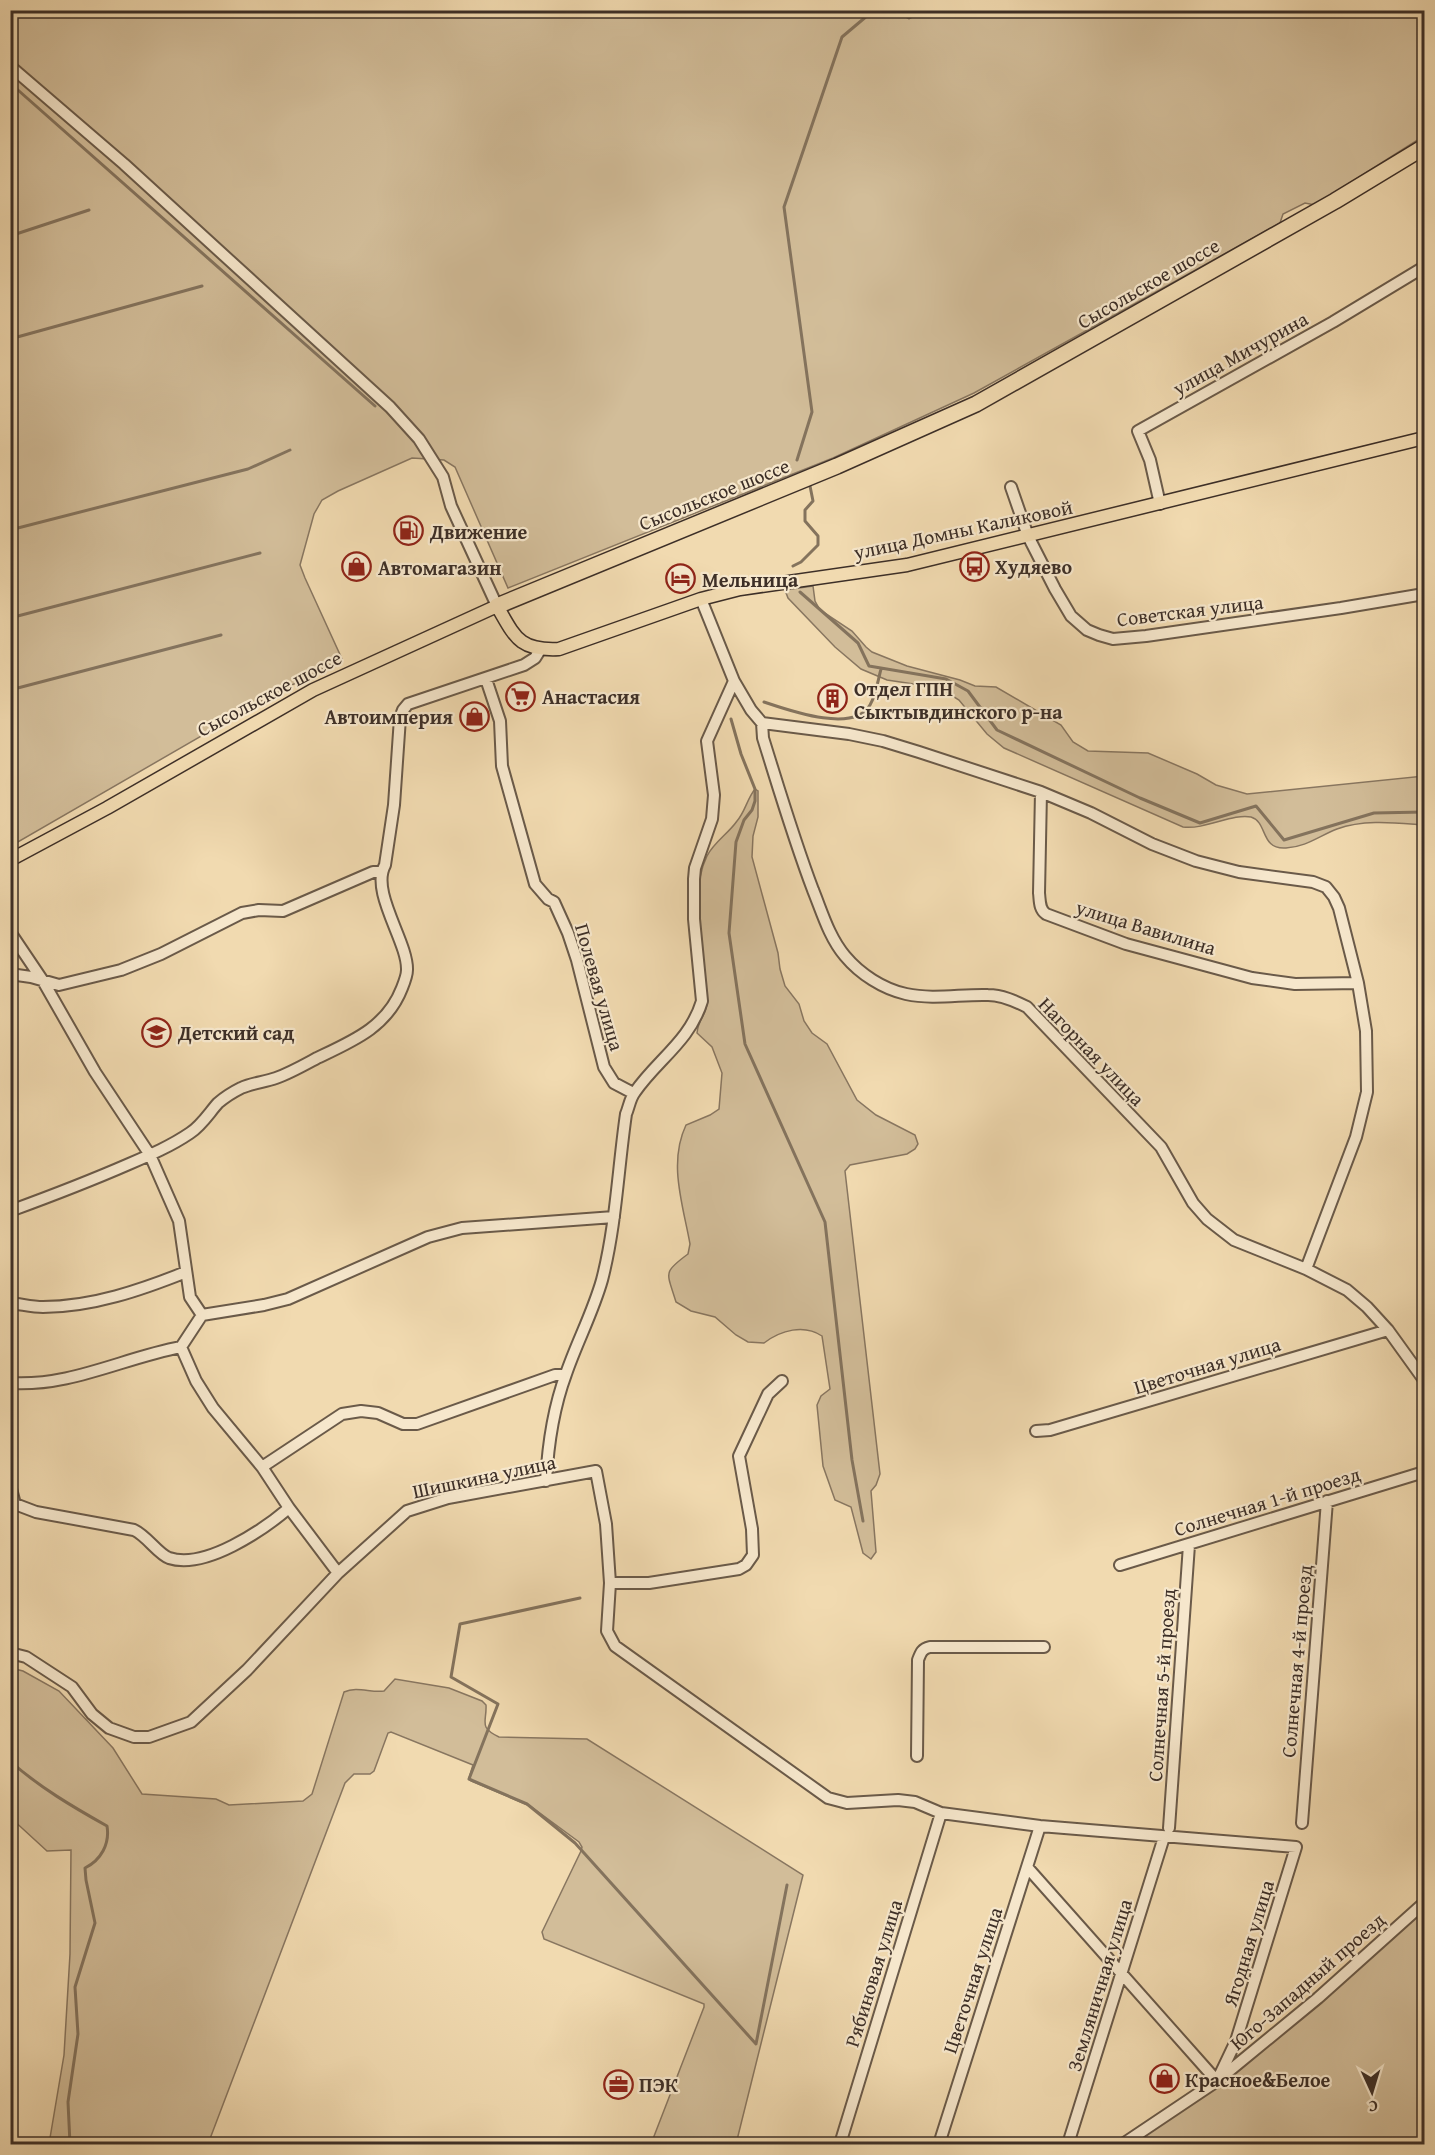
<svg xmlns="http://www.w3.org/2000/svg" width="1435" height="2155" font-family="'Gentium Book Plus',serif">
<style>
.green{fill:#d2bd99;stroke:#887660;stroke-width:1.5}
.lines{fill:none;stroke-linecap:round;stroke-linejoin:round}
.stream{stroke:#84735d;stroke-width:3}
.minor-casing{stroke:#6a5a49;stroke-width:14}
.major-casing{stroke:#3d2f27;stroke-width:15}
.highway-casing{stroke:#3d2f27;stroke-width:18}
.minor{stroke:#f6e7cc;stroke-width:10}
.major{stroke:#f1dab0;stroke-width:12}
.highway{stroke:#f1dab0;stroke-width:15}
.labels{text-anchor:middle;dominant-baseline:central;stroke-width:4.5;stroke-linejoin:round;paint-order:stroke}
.street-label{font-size:20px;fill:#3d2f27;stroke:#f6e7cc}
.poi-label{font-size:20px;font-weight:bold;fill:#3d2f27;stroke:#f6e7cc;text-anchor:start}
</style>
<rect width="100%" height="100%" fill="#f1dab0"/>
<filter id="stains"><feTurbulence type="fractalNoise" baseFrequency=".00333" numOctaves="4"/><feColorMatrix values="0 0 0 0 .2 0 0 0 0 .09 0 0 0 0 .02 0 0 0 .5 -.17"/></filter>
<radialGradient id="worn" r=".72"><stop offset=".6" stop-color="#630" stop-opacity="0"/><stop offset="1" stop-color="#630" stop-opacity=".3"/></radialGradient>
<path class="green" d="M11,11H1424V136L1315,205L1305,203L1283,214L1280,223L974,393L833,458L508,588L455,467L444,460L412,458L338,491L322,500L314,514L300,565L305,578L342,659L267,698L11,846Z
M813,586L815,601L820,610L852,631L866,647L872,652L907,666L960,680L975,686L996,687L1061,725L1073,742L1088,751L1148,753L1197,774L1216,785L1247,794L1424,776V825C1396,823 1365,819 1337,829C1319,836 1306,847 1286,848C1260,850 1268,822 1251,817C1233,813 1205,830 1183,827L1004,748L987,734L959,700L940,688L887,680L861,669L835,647L788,598L785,590Z
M755,789L758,791V817L753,836L752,857L778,953L780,969L785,986L799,1004L804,1021L812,1033L827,1044L857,1100L876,1115L915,1135L918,1144L915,1149L907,1154L850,1165L845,1171L880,1474L876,1485L871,1491L876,1552L871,1559L863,1553L851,1507L835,1500L823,1466L817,1405L821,1396L830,1389L822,1336C804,1324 781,1330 764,1343L748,1342L736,1335L715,1317L691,1311L676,1302C667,1272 662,1273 688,1254L690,1244C683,1205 668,1163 686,1125L710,1115L719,1109L722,1073L712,1047L697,1033C698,1020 707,1013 707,1003C706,959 687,896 707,856C714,842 728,834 737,821C745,812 747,799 755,789Z
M11,1668L23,1671L59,1691L113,1748L142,1794L216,1799L229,1805L303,1801L312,1794L344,1692C357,1686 371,1693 384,1691L395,1679L449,1688L482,1701L486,1705C487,1722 478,1727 499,1737L587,1739L803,1875L736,2144H651L704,2007V2004L544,1939L542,1932L581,1851L582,1847L579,1842L530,1806L471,1781L469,1778L473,1765L391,1732L388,1733L374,1771L370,1774H354L345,1783L208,2144H49L64,2055L70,1954L71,1850L47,1851L11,1818Z
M1424,1908V2144H1130Z"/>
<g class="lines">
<path class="stream" d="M895,10L909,18L925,10
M10,83L375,406
M10,236L89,210
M10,339L202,286
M797,460L812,412L784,207L842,37L874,10
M10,530L248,469L290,450
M793,566L801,562L818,545V536L805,521V510L813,501L810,486
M800,592L858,643L869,666L946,679L968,691L997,730L1140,798L1200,823L1256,806L1284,840L1374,813L1424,812
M10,618L260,553
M10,690L221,635
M764,702C788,710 854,734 870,705C876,695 878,680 881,669
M731,719L741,754L755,789V801L752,810L744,820L736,842L729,933L745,1044L825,1222L852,1460L863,1521
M580,1598L460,1624L451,1677L498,1704L469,1779L527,1804L575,1843L756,2044L787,1885
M10,1761C39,1787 73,1807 107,1826C110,1844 101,1860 85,1868L86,1880L95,1923L75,1987L78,2034L68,2102L70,2144"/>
<defs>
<path id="minor" d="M10,66L124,164L390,407L419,439L443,477L451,506L497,606
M1011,487L1028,536L1055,589L1071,616L1087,630L1099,635L1113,639L1146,636L1341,608L1424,594
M1160,504L1150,460L1138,431L1333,322L1424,267
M701,599L734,681L751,710L762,723L763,738C779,789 794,840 813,890C822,912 829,937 845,956C860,974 883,989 906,994C934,1000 961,994 988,995C1002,995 1015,1001 1027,1007L1161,1147L1193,1203L1207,1219L1234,1240L1306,1269L1347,1290L1367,1307L1388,1330L1424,1380
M486,679L500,721L502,766L535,884L548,899L554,902L568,933L577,960L604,1067L614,1083L633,1093
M762,723L849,734L883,741L919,752L1041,792L1091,813L1152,844L1196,861L1239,872L1313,882L1326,887L1334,897L1339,908L1358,983L1366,1031L1367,1092L1356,1137L1306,1269
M1041,792L1039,893C1040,901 1039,909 1046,914L1126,944L1252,978L1295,984L1358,983
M10,932L43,981L95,1072L150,1155L179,1221L190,1297L202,1315
M10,974L31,977L59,985L121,970L161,954L242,913L259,910L283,911L373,872H381
M10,1211C51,1196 90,1181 129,1164C150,1155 171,1146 190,1133C202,1125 209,1113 218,1103C225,1097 233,1092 241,1088C252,1083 265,1082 276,1078C290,1073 304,1065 317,1058C353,1041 387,1027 402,988C404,983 407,975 407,970C408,942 370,892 385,865L394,805L400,718L403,710L408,704L524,665L535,658L540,650
M10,1303C21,1304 32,1307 43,1307C92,1307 141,1290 186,1272
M202,1315L264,1305L288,1299L428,1237L462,1228L614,1217
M202,1315L181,1347L196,1381L213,1408L262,1467L289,1508L338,1573
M10,1383C70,1387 123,1358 181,1347
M1036,1431L1050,1430L1388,1330
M262,1467L342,1414L361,1411L378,1413L403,1424H417L555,1375H565
M546,1481C548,1444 553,1409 566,1374C577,1342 593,1312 602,1280C616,1226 618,1169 626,1114C629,1107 630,1098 635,1092C657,1060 690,1041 702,1001L694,919V879L695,868L712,819L714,795L707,741L734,681
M10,1485L15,1504L36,1512L134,1530C147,1536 158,1554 169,1558C205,1570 263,1530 289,1508
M1120,1565L1424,1472
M610,1583H649L739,1569L746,1565L753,1555L752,1529L739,1456L768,1394L782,1381
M10,1653L26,1657L72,1687L92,1714L109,1728L134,1737H149L191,1722L247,1670L338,1573L407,1511L448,1498L596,1471L606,1524L610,1583L607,1631L615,1646L828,1798L847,1803L898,1800L915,1802L941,1813L1040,1826L1296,1847L1236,2041L1217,2081L1027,1867
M917,1756L918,1660C921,1652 922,1649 930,1647H1044
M1302,1823L1327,1501
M1169,1828L1189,1545
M10,2143L13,2144
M840,2144L941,1813
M939,2144L1040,1826
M1068,2144L1164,1837
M1123,2144L1217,2081L1318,1998L1424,1903"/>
<path id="major" d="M10,860L107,808L313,690L497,606C515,637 519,651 559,649L701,599L740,589L907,565L1424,438"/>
<path id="highway" d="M497,606L837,466L976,404L1335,201L1424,147"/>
</defs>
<use href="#minor" class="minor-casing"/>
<use href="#major" class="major-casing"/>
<use href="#highway" class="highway-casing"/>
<use href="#minor" class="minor"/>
<use href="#major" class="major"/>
<use href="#highway" class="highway"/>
</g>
<defs>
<symbol id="fuel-ring" viewBox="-11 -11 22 22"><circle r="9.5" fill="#f6e7cc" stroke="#8f2418" stroke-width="1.5"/><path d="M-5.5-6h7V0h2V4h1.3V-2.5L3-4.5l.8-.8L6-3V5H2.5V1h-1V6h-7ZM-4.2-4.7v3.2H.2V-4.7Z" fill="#8f2418"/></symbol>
<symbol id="bus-ring" viewBox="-11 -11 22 22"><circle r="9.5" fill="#f6e7cc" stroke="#8f2418" stroke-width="1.5"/><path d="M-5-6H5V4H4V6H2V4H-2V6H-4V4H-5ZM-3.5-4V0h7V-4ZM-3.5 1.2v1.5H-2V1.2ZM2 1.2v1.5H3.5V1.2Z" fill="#8f2418"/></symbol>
<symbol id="shop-ring" viewBox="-11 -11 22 22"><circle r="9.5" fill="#f6e7cc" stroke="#8f2418" stroke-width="1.5"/><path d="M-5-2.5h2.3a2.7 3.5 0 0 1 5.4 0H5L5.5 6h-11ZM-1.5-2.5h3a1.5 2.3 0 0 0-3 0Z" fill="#8f2418"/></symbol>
<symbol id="hotel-ring" viewBox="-11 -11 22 22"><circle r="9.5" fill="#f6e7cc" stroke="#8f2418" stroke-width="1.5"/><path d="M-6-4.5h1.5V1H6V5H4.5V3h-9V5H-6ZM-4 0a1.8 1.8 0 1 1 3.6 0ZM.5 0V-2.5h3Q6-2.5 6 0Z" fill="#8f2418"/></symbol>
<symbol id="supermarket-ring" viewBox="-11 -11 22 22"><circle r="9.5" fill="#f6e7cc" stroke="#8f2418" stroke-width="1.5"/><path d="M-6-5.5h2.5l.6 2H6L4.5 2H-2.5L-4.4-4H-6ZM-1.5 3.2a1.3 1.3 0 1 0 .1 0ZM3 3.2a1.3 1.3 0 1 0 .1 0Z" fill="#8f2418"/></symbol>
<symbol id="building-ring" viewBox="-11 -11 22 22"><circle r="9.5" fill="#f6e7cc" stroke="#8f2418" stroke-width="1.5"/><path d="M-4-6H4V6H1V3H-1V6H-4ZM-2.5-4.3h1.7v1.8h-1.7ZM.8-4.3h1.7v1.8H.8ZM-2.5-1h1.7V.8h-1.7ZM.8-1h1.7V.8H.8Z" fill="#8f2418"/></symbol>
<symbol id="school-ring" viewBox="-11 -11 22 22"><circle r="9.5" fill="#f6e7cc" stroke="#8f2418" stroke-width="1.5"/><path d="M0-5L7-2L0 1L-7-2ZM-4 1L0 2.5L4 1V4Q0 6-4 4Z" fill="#8f2418"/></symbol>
<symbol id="office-ring" viewBox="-11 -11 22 22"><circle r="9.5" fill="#f6e7cc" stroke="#8f2418" stroke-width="1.5"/><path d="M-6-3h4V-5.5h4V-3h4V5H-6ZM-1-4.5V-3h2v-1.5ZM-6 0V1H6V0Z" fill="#8f2418"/></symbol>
</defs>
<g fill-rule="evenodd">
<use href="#fuel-ring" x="392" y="514" width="33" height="33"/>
<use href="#bus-ring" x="958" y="550" width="33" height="33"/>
<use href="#shop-ring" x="340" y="550" width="33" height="33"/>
<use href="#hotel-ring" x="664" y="562" width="33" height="33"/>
<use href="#supermarket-ring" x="504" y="680" width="33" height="33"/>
<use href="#building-ring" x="816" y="682" width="33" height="33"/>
<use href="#shop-ring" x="458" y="700" width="33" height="33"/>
<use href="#school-ring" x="140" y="1016" width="33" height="33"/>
<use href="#shop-ring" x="1148" y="2062" width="33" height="33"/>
<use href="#office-ring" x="602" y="2068" width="33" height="33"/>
</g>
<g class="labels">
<g class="street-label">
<text transform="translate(1148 283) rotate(-30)">Сысольское шоссе</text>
<text transform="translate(1240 353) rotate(-29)">улица Мичурина</text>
<text transform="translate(714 494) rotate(-22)">Сысольское шоссе</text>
<text transform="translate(963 529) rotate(-12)">улица Домны Каликовой</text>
<text transform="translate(1190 610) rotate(-7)">Советская улица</text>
<text transform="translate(269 693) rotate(-28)">Сысольское шоссе</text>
<text transform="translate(1146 927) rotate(17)">улица Вавилина</text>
<text transform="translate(600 987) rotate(74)">Полевая улица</text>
<text transform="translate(1092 1051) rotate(46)">Нагорная улица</text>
<text transform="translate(1207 1365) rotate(-17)">Цветочная улица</text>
<text transform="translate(484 1476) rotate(-12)">Шишкина улица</text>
<text transform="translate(1267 1501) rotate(-17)">Солнечная 1-й проезд</text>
<text transform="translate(1296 1661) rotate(-85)">Солнечная 4-й проезд</text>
<text transform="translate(1161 1685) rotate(-86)">Солнечная 5-й проезд</text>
<text transform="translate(1248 1943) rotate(-73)">Ягодная улица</text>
<text transform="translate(873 1973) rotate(-73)">Рябиновая улица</text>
<text transform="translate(972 1980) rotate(-72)">Цветочная улица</text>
<text transform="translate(1307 1981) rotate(-41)">Юго-Западный проезд</text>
<text transform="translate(1099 1985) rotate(-73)">Земляничная улица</text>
</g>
<g class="poi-label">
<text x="430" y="531">Движение</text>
<text x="995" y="566">Худяево</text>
<text x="378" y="567">Автомагазин</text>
<text x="702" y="579">Мельница</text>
<text x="854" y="688">Отдел ГПН<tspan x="854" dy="23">Сыктывдинского р-на</tspan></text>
<text x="542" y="696">Анастасия</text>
<text x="453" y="716" text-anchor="end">Автоимперия</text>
<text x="178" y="1032">Детский сад</text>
<text x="1185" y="2079">Красное&amp;Белое</text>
<text x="639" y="2084">ПЭК</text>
</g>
</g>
<rect width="1435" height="2155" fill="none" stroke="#f1dab0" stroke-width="36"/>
<rect x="12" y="12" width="1411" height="2131" fill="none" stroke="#3d2f27" stroke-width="3"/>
<rect x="18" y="18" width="1399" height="2119" fill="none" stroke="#3d2f27" stroke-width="1.5"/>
<g transform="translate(1372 2092) rotate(176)" stroke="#f6e7cc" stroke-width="4.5" paint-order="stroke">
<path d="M0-4.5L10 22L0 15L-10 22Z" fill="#3d2f27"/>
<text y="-9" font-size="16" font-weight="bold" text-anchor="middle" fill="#3d2f27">С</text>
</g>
<rect width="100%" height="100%" filter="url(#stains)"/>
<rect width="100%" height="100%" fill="url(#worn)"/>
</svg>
